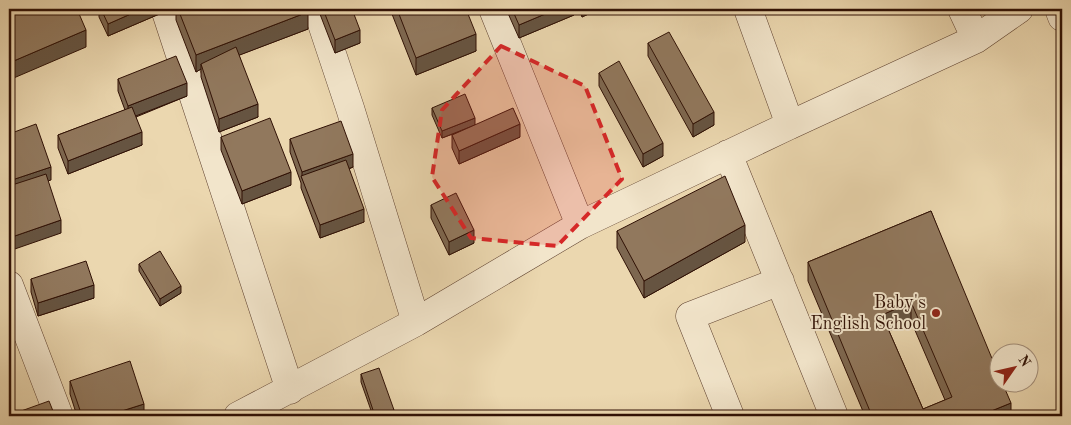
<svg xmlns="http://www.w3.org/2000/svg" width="1071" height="425" font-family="'Old Standard TT',serif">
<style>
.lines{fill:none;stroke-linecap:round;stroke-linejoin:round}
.street-casing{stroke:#5f4230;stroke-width:29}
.street{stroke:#f2e5cb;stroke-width:28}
.wall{fill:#7d6750;stroke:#301105;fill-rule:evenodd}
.shaded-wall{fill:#665441;stroke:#301105}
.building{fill:#91785d;stroke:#301105;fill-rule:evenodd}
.marked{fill:#d62828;fill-opacity:0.2;stroke:#d62828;stroke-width:4;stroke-dasharray:10 6;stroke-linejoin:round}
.poi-dot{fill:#8f2418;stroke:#f2e5cb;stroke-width:2}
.labels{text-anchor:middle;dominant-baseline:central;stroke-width:4;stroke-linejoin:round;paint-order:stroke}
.poi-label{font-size:18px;fill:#301105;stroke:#f2e5cb;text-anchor:end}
</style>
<rect width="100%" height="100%" fill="#ebd7af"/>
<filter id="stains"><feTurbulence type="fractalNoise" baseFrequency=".004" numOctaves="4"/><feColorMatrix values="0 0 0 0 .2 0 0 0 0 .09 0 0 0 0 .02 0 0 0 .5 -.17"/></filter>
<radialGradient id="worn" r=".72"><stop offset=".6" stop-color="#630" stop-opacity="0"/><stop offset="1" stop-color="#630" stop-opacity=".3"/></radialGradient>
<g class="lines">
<defs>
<path id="street" d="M165,9L290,390
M317,9L350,108L416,322
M493,9L580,225
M748,9L790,125L976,39L1019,9
M962,9L976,39
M1059,9L1062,17
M728,154L834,416
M9,285L59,416
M238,416L416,322L580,225L790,125
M730,416L690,316L780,281"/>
</defs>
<use href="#street" class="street-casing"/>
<use href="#street" class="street"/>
</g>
<path class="wall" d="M99,9H164V12L108,36L99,17Z
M176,9L308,29L239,55L258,117L219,132L201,77V69L196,72L176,20Z
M318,9H352L360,43L335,53Z
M390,9H466L476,51L416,75Z
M507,9H574V15L519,38L507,11Z
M579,9H599L582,17Z
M648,43L714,125L693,137L648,56Z
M599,73L663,156L643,167L599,86Z
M118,79L187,96L136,117L142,145L68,174L58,148V135L125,110L118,91Z
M432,108L475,125L520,137L459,164L452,148V135L461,131L442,138L432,115Z
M221,137L291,185L242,204L221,150Z
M290,139L353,167L349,169L364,222L320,238L301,188V183L290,152Z
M431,205L474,243L449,255L431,218Z
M931,211L1011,416H865L808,281V262ZM911,321L945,400L923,409L889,331Z
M617,231L745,242L644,298L617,248Z
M139,264L181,293L160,306L139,271Z
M31,279L94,298L38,316L31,292Z
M361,374L394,416H373L361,382Z
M70,381L144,416H77L70,394Z"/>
<path class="shaded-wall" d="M142,9H164V12L108,36V24Z
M557,9H574V15L519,38V25Z
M582,9H599L582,17Z
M308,12V29L203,69L201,64V69L196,72V55Z
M86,30V47L9,80V63Z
M360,30V43L335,53V40Z
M476,34V51L416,75V58Z
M187,83V96L128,119V106Z
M258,104V117L219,132V119Z
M714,112V125L693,137V124Z
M475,118V125L442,138V131Z
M520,124V137L459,164V151Z
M142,132V145L68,174V161Z
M663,143V156L643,167V154Z
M353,154V167L305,185L302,178V172Z
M51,167V180L9,194V181Z
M291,172V185L242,204V191Z
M364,209V222L320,238V225Z
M61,220V233L9,251V238Z
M745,225V242L644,298V281Z
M474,230V243L449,255V242Z
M94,285V298L38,316V303Z
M181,286V293L160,306V299Z
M911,302V321L882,334V315Z
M1011,403V416H979Z
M144,404V416H106Z
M394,410V416H377Z"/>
<path class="building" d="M20,9H77L86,30L9,63V14Z
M101,9H142L108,24Z
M178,9H306L308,12L196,55Z
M323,9H352L360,30L335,40Z
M397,9H466L476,34L416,58Z
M512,9H557L519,25Z
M669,32L714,112L693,124L648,43Z
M236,47L258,104L219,119L201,64Z
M176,56L187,83L128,106L118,79Z
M619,61L663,143L643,154L599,73Z
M465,94L475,118L442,131L432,108Z
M132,107L142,132L68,161L58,135Z
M513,108L520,124L459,151L452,135Z
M270,118L291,172L242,191L221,137Z
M341,121L353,154L302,172L290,139Z
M36,124L51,167L9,181V134Z
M346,160L364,209L320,225L301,176Z
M46,174L61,220L9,238V186Z
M725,176L745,225L644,281L617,231Z
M456,193L474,230L449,242L431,205Z
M931,211L998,373V382H1002L1011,403L979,416H872L808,262ZM911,302L952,397L923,409L882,315Z
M160,251L181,286L160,299L139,264Z
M86,261L94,285L38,303L31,279Z
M130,361L144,404L106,416H82L70,381Z
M379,368L394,410L375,416L361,374Z
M49,401L55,416H11L10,415Z"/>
<path class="marked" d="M501,46L585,86L622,179L557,246L471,238L432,177L442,110Z"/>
<circle class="poi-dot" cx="936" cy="313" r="5"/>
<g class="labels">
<g class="poi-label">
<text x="926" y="303">Baby's<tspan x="926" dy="21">English School</tspan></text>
</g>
</g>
<rect width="1071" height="425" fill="none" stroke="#ebd7af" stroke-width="30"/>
<rect x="10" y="10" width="1051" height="405" fill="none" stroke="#301105" stroke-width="2.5"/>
<rect x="15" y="15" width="1041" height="395" fill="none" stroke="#301105"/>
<g transform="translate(1014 368) rotate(56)"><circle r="24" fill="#f2e5cb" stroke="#a4907c"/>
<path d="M0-4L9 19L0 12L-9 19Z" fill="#8f2418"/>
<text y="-8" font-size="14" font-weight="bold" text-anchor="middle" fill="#301105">N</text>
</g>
<rect width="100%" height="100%" filter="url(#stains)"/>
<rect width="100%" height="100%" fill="url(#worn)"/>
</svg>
